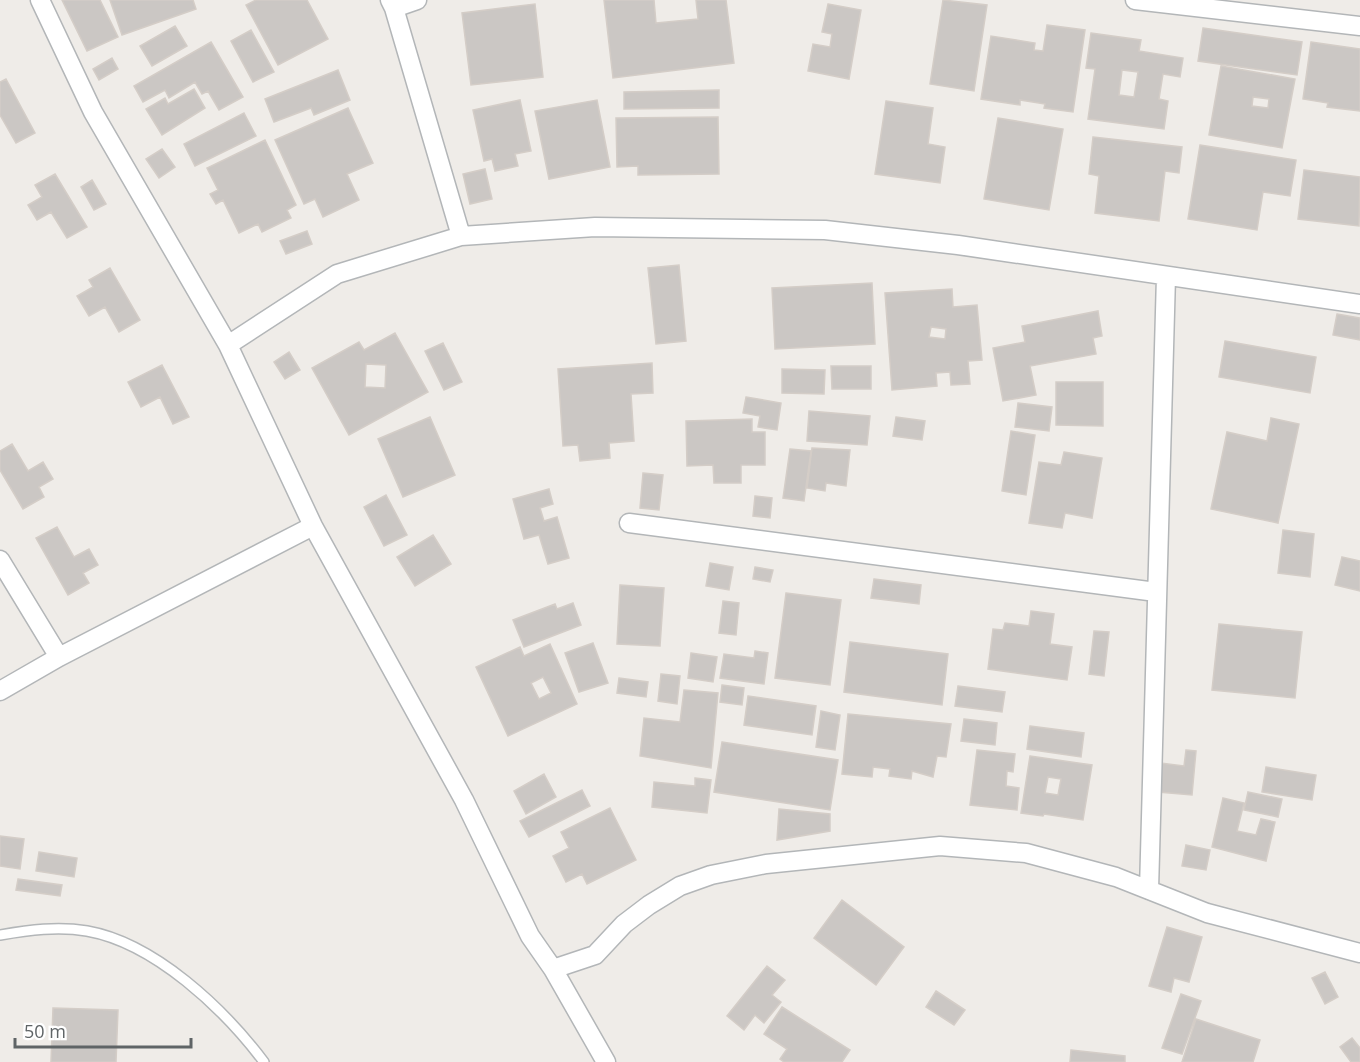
<svg xmlns="http://www.w3.org/2000/svg" width="1360" height="1062" font-family="'Open Sans',sans-serif">
<style>
.building{fill:#cbc7c4;stroke:#d4cdc7;stroke-width:1.5;fill-rule:evenodd}
.lines{fill:none;stroke-linecap:round;stroke-linejoin:round}
.service-casing{stroke:#b3b6b8;stroke-width:12}
.minor-casing{stroke:#b3b6b8;stroke-width:21}
.service{stroke:#fff;stroke-width:9}
.minor{stroke:#fff;stroke-width:18}
</style>
<rect width="100%" height="100%" fill="#efece8"/>
<path class="building" d="M62,0H100L118,37L87,51Z
M110,0H193L196,9L122,35Z
M256,0H307L328,39L278,65L246,5Z
M604,0H654L656,23L698,19L696,0H726L734,63L613,78Z
M943,0L987,5L974,91L930,84Z
M535,4L543,77L471,85L462,13Z
M828,4L861,10L849,79L808,71L813,44L830,47L832,34L822,32Z
M1047,25L1085,30L1073,112L1044,108L1045,104L1020,100V105L981,99L991,36L1035,43L1034,50L1043,51Z
M175,26L187,46L152,66L140,46Z
M1203,28L1302,42L1297,75L1198,61Z
M251,30L274,72L253,82L231,41Z
M1091,33L1141,40L1139,51L1183,58L1180,77L1163,74L1159,99L1168,101L1164,129L1088,119L1095,69L1086,68ZM1122,70L1138,72L1134,97L1119,95Z
M211,42L243,97L219,110L208,91L202,94L195,82L169,98L165,90L143,102L134,86Z
M1311,42L1360,49V111L1327,107L1328,103L1303,99Z
M112,58L118,69L99,80L93,69Z
M1221,66L1295,79L1282,148L1209,135ZM1253,97L1269,99L1268,108L1252,106Z
M338,70L350,100L314,115L311,108L274,122L265,99Z
M6,79L35,133L16,143L0,115V82Z
M194,89L205,108L162,135L146,109L165,98L168,104Z
M719,90V108L624,109V92Z
M520,100L531,151L515,154L518,166L495,171L492,159L484,161L473,110Z
M597,100L610,167L549,179L535,111Z
M886,101L933,108L928,144L945,147L940,183L875,174Z
M348,108L373,163L347,174L359,200L323,217L315,199L304,204L275,140Z
M244,113L256,136L195,166L184,144Z
M718,117L719,174L638,175V166L617,167L616,118Z
M998,118L1063,129L1049,210L984,199Z
M1093,137L1182,147L1179,173L1165,171L1159,221L1095,213L1099,176L1089,174Z
M265,140L296,205L287,210L291,218L262,232L258,224L239,233L223,200L216,204L210,194L218,190L207,168Z
M1200,145L1296,160L1290,196L1263,192L1257,230L1188,219Z
M162,149L175,167L159,178L146,159Z
M485,169L492,199L470,204L463,174Z
M1304,170L1360,177L1359,226L1298,219Z
M55,174L87,227L67,238L51,212L37,220L28,205L42,197L35,185Z
M92,180L106,204L94,210L81,187Z
M307,231L312,244L286,254L280,241Z
M679,265L686,341L656,344L648,268Z
M110,268L140,320L119,332L105,307L89,316L77,296L93,287L89,280Z
M872,283L875,344L775,349L772,288Z
M952,289L953,307L977,305L982,360L968,361L970,384L951,385L950,372L936,373L937,386L892,390L885,293ZM931,327L946,329L945,339L929,337Z
M1098,311L1102,336L1093,338L1096,354L1030,366L1036,395L1003,401L993,348L1025,342L1022,326Z
M1337,314L1360,318V340L1333,335Z
M395,333L428,392L349,435L312,368L359,342L364,350ZM366,364L386,365L385,388L365,387Z
M1225,341L1316,357L1310,393L1219,377Z
M443,343L462,382L444,390L425,351Z
M289,352L300,370L285,379L274,362Z
M652,363L653,393L631,394L634,441L609,443L610,458L580,461L578,445L563,446L558,369Z
M162,365L189,417L173,424L160,397L141,407L128,382Z
M831,366H871V389H832Z
M782,369L825,370L824,394L782,393Z
M1056,382H1103V426L1056,425Z
M746,397L781,403L777,430L758,427L760,416L743,413Z
M1018,403L1052,407L1049,431L1015,427Z
M809,411L870,416L867,445L807,441Z
M430,417L455,475L403,497L378,439Z
M896,417L925,421L922,440L893,436Z
M1271,418L1299,424L1278,523L1211,509L1227,432L1267,441Z
M752,419V432H765V465H741V483H714L713,465L687,466L686,421Z
M1011,431L1035,435L1026,495L1002,491Z
M12,444L28,471L43,462L53,479L39,487L44,497L23,509L0,470V451Z
M812,448L850,450L846,486L826,483L825,491L807,488Z
M790,449L811,451L804,501L783,498Z
M1064,452L1102,458L1092,518L1065,513L1062,528L1029,523L1039,462L1061,465Z
M643,473L663,475L659,510L640,508Z
M549,489L553,504L540,508L544,521L557,517L569,558L548,564L539,535L524,539L513,499Z
M386,495L407,535L384,546L364,507Z
M755,496L772,498L770,518L753,516Z
M57,527L74,557L89,549L98,565L83,573L89,583L68,595L36,538Z
M1283,530L1314,534L1310,577L1278,573Z
M433,535L451,564L415,586L397,557Z
M1342,557L1360,561V591L1335,585Z
M710,563L733,567L729,590L706,586Z
M755,567L773,570L770,582L753,579Z
M874,579L921,585L919,604L871,598Z
M620,585L664,588L660,646L617,644Z
M786,593L841,600L830,685L775,678Z
M723,601L739,603L736,635L719,633Z
M573,603L581,625L524,647L513,620L555,604L557,609Z
M1031,611L1054,614L1050,644L1072,647L1067,680L988,669L993,629L1003,630L1005,623L1029,626Z
M1219,624L1302,632L1295,698L1212,690Z
M1094,631L1109,632L1104,676L1089,674Z
M850,642L948,654L942,705L844,692Z
M593,643L608,683L579,692L565,653Z
M550,644L577,704L508,736L476,667L520,647L524,656ZM543,677L551,693L539,699L531,683Z
M755,651L768,653L764,684L720,678L724,654L754,658Z
M691,653L717,657L713,682L688,678Z
M661,674L680,676L677,704L658,701Z
M619,678L648,682L646,697L617,693Z
M722,685L744,688L742,705L720,702Z
M958,686L1005,692L1002,712L955,706Z
M684,690L718,693L711,768L640,756L644,718L680,722Z
M748,696L816,706L812,735L744,725Z
M821,711L840,715L835,750L816,747Z
M848,714L951,724L946,757L937,756L933,777L912,771L911,779L889,776L890,769L873,767L872,777L842,774Z
M964,719L997,723L995,745L961,741Z
M1030,726L1084,733L1081,757L1027,749Z
M722,742L838,760L830,810L714,792Z
M977,750L1015,754L1013,772L1007,771L1006,786L1019,788L1017,810L970,805Z
M1186,750L1196,751L1192,795L1158,792L1161,763L1184,766Z
M1030,756L1092,765L1083,820L1044,814L1043,816L1021,813ZM1048,777L1061,779L1058,795L1045,793Z
M1266,767L1316,775L1312,800L1262,792Z
M544,774L556,797L526,814L514,791Z
M695,778L711,780L707,813L652,807L654,782L695,786Z
M582,790L590,806L529,837L520,821Z
M1248,792L1282,799L1278,817L1244,810Z
M1223,798L1244,803L1237,831L1256,835L1261,819L1275,822L1266,861L1212,847Z
M610,808L636,860L587,884L582,874L566,882L553,856L569,848L561,832Z
M779,809L830,814V831L777,840Z
M0,836L24,839L20,869L0,866Z
M1186,845L1210,850L1206,870L1182,866Z
M39,852L77,858L74,877L36,871Z
M18,879L62,885L60,896L16,890Z
M842,900L904,947L876,985L814,938Z
M1167,927L1202,937L1189,982L1174,978L1171,992L1149,986Z
M767,966L785,980L772,995L781,1002L764,1023L755,1015L744,1030L727,1016Z
M1325,972L1338,997L1325,1004L1312,978Z
M936,991L965,1010L954,1025L926,1007Z
M1181,994L1201,1001L1182,1054L1162,1048Z
M782,1007L850,1050L842,1062H784L780,1059L787,1049L764,1034Z
M53,1008L118,1010L116,1062H51Z
M1196,1019L1260,1040L1253,1062H1182Z
M1352,1038L1360,1048V1062H1351L1340,1047Z
M1071,1050L1125,1056V1062H1070Z"/>
<g class="lines">
<defs>
<path id="service" d="M0,935C29,930 58,926 87,931C155,943 224,1009 264,1062"/>
<path id="minor" d="M40,0L93,112L228,345L313,526L464,800L530,936L553,969L595,955L624,924L649,905L680,886L711,875L766,864L940,846L1026,853L1116,877L1207,913L1360,953
M390,0L394,8L461,236
M1135,0L1360,26
M394,8L417,0
M228,345L337,274L461,236L595,227L825,230L958,245L1360,304
M629,523L1156,592
M0,560L59,657
M0,691L59,657L313,526
M1149,890L1166,276
M553,969L606,1062"/>
</defs>
<use href="#service" class="service-casing"/>
<use href="#minor" class="minor-casing"/>
<use href="#service" class="service"/>
<use href="#minor" class="minor"/>
</g>
<path d="M15 1038v9h176v-9" fill="none" stroke="#5f6466" stroke-width="3"/>
<text x="24" y="1038" font-size="18" fill="#5f6466" stroke="#ffffff" stroke-width="4.5" paint-order="stroke">50 m</text>
</svg>
